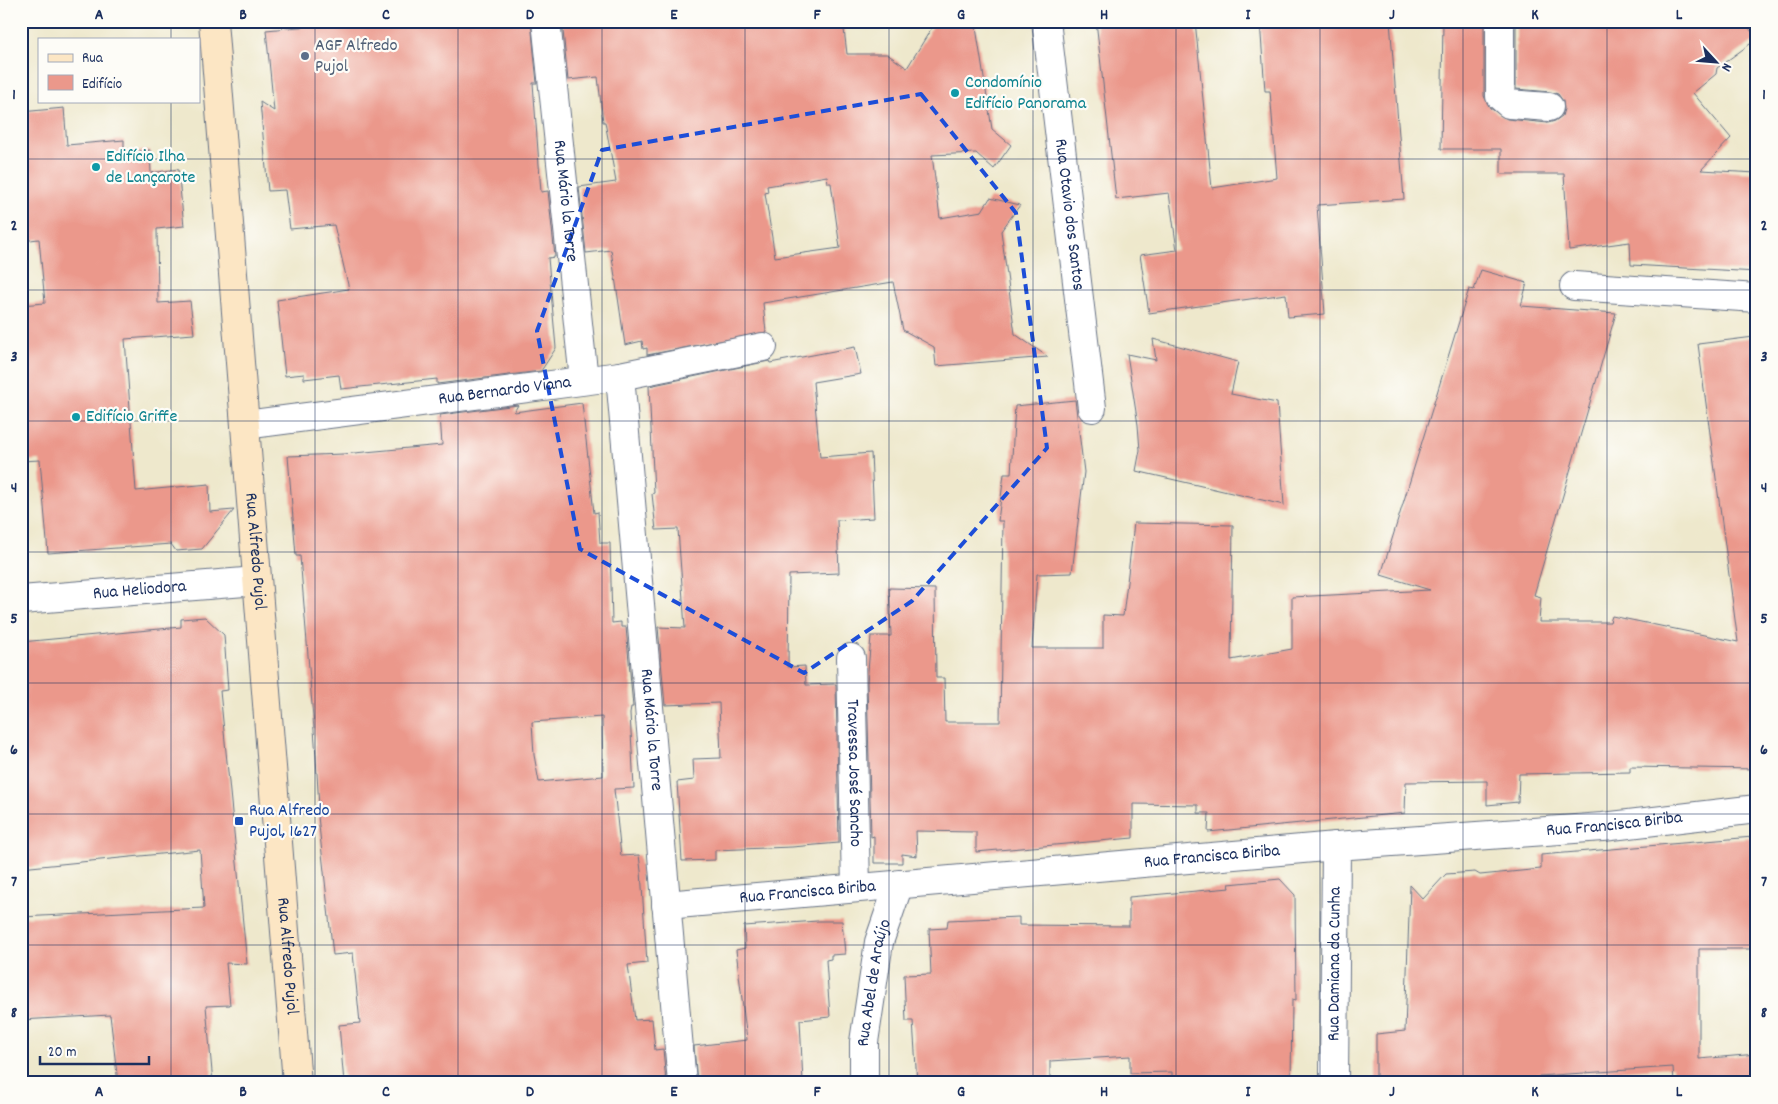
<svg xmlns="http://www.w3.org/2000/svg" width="1778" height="1104" font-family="Dekko,sans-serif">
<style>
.building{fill:#eb988b;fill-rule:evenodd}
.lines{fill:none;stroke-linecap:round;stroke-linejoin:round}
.minor-casing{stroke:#657084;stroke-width:30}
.tertiary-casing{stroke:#657084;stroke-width:30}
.secondary-casing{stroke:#657084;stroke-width:30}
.minor{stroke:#fff;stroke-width:28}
.tertiary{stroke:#fff;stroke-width:28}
.secondary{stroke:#fce6c4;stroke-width:28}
.marked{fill:none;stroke:#1d4ed8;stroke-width:4;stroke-dasharray:10 6;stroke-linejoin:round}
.grid{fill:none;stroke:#1b2f5e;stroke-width:1;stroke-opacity:0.55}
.service-dot{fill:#5c6f8a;stroke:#fdfcf7;stroke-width:2}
.culture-dot{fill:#0f9aa8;stroke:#fdfcf7;stroke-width:2}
.transit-dot{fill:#1a4fb4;stroke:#fdfcf7;stroke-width:2}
.labels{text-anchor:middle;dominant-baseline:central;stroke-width:4.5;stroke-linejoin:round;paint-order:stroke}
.service-label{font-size:18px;fill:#4e5e75;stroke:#fdfcf7;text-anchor:start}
.culture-label{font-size:18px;fill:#0d838f;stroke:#fdfcf7;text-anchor:start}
.street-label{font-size:18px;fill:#1b2f5e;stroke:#fdfcf7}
.transit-label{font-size:18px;fill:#164399;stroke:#fdfcf7;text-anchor:start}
.neatline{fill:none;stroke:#1b2f5e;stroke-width:2}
.grid-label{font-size:16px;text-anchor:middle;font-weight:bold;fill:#1b2f5e}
</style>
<rect width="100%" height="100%" fill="#fdfcf7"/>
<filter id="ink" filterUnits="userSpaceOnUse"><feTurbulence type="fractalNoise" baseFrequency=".02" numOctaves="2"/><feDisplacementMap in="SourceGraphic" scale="10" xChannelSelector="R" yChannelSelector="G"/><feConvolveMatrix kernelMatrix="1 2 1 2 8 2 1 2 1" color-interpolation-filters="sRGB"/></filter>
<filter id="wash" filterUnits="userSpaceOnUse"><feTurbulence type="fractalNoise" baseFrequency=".0096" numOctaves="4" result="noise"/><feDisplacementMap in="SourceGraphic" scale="20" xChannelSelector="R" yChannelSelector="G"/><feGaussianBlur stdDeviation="1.12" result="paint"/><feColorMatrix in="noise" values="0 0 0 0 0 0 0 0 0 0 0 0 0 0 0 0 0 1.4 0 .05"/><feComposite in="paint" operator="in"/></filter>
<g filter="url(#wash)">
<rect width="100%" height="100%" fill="#eee8cc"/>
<g id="blocks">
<path class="building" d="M365,21H531L537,83H533L541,192L548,191L555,257L548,258L556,348L541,371L437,384V379L341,389L339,375L304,379V374L285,376L277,300L349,289L334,225L290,229L285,190L268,191L260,102L274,111L266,30Z
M562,21H843L847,54H887L907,68L936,21H975L992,129L1011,145L994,169L976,153L932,155L940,218L982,211L990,198L1020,205L1001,231L1015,334L1048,357L936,366L934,347L903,330L893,282L763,303L766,332L647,355V348L643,349L642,341L625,345L611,250L586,253L579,187L616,182L605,122H603L598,77L568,80ZM827,176L828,183H831L840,248L775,257L765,193L768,192L767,186Z
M1096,21H1195L1212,188L1277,178L1270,91H1265L1260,21H1390L1404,199L1317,205L1325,314L1288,317L1286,294L1149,313L1140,255L1177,250L1169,193L1116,199Z
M1443,21H1484V96L1490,108L1507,119L1548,123L1555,121L1562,116L1564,109L1563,101L1558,94L1551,92L1516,89V21H1744L1757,39L1717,68L1716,74L1693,93L1731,138L1701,170L1757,173V272L1631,265L1630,242L1569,250L1564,174H1501V149H1441Z
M64,108L67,145L124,140V153L150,150L151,173L178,169L184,226L157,229L158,303L190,301L194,334L125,339L136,491L209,484L210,512L234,510L202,549L176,551L171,544L48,553L40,460L21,461V305L45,303L39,239L21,241V112Z
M1481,270L1527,283L1521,306L1616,313L1534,595L1541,597L1539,622H1610L1612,616L1738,642L1698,344L1754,337L1757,355V644L1750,645L1757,646V769L1630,767V772L1519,774L1518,802L1487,805V781L1406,782L1405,813L1208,832L1209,813H1198V805L1133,804V838L976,852V832L916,831L917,856L902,854V863H874V836L871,837L867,683L871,636H891L889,588L935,589L936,678H944L945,722H1000L1003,521H998L1004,474H1011L1015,406L1075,400L1084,472L1072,573L1037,574L1032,648H1103V615L1123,616L1134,523L1233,525L1231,660L1292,649V597L1430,590L1381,575L1469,289L1474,290Z
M1153,339L1238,362L1231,394L1277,403L1284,505L1136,471L1140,450L1138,425L1127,354L1156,360Z
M855,347L861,374L813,382L820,457L871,453L874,518L837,520L839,573L789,575L788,667L805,666L806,685L836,684L839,843L792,847L715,850V860L682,861L677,782L694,780L693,759L721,758L719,703L665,705L658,627L685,628L678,529L656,530L652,494L654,493L649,386L769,361L770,363Z
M582,403L594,513L598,512L600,543H610L612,623L621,622V627H626L633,707H631L630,713L634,788L614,789L621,856L639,855L641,871L647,963L628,965L635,1020L652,1019L655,1050L663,1049L666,1083H344L339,1025L360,1023L353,953L333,955L317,807H319L315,742L300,556H296L288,456L343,454L442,445L440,415L518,405L514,412ZM602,717L603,776L539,782L534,755L532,722Z
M205,617L224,635L228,690L220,691L247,964L226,963L230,1005L206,1006L213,1083H118L110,1015L21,1020V917L204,908L200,850L21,868V642L181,627V619Z
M1753,837V880H1757V940L1754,939V949H1699V1059L1757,1054V1083H1674L1673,1067L1539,1076V1083H1376V1034L1405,1031L1410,885L1423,899L1446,874L1475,872L1480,875L1541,869V855Z
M1280,879L1295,895L1296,1001L1292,1000L1291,1083H1172V1072L1130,1073V1056L1050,1061V1083H917L913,1021H906L904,975L931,974L929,929L947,928L948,920L1019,917V925L1129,926V897L1230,888L1229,884Z
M818,921H842L845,954L831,955V959L826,960L830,1017L800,1020L803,1083H697L694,1046L747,1040L736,950L745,948L744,926Z"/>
</g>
</g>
<g filter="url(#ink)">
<use href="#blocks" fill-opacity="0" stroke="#657084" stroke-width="1"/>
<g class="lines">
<defs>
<g id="minor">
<path id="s1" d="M546,21L584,380"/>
<path id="s2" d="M1046,21L1092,408"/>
<path d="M1500,21V96L1509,104L1549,107"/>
<path d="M1574,286L1757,298"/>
<path id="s3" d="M620,376L682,1083"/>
<path id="s4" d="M245,425L620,376L763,347"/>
<path id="s5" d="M851,658L856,888"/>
<path id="s6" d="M666,905L1336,846"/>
<path id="s7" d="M864,1083V1042L879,942L899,884"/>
</g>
<g id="tertiary">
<path id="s8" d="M21,600L257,581"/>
<path id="s9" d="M1334,1083L1336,846L1603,827L1757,809"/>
</g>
<g id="secondary">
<path id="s10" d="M213,21L297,1083"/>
</g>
</defs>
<use href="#minor" class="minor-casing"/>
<use href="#tertiary" class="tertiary-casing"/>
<use href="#secondary" class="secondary-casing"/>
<use href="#minor" class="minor"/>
<use href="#tertiary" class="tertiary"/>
<use href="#secondary" class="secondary"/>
</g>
</g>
<path class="marked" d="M921,94L1016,213L1047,448L912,601L804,673L580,549L537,331L602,150Z"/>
<path class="grid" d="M171,21V39M315,21V1083M458,21V1083M602,21V1083M745,21V1083M889,21V1083M1033,21V1083M1176,21V1083M1320,21V1083M1463,21V1083M1607,21V1083M171,101V1083M21,159H1757M21,290H1757M21,421H1757M21,552H1757M21,683H1757M21,814H1757M21,945H1757"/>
<circle class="service-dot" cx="305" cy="56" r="5"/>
<g class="culture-dot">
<circle cx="955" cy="93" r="5"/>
<circle cx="96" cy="167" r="5"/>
<circle cx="76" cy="417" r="5"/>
</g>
<rect class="transit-dot" x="234" y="816" width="10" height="10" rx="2.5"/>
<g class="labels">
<g class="service-label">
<text x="315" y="46">AGF Alfredo<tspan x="315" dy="21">Pujol</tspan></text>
</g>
<g class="culture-label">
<text x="965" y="83">Condomínio<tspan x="965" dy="21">Edifício Panorama</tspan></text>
<text x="106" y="157">Edifício Ilha<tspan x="106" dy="21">de Lançarote</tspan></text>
<text x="86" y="417">Edifício Griffe</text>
</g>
<g class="street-label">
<text stroke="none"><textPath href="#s1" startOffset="181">Rua Mário la Torre</textPath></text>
<text stroke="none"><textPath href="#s2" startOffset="195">Rua Otavio dos Santos</textPath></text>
<text stroke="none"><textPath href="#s4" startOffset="262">Rua Bernardo Viana</textPath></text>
<text stroke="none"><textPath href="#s10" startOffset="532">Rua Alfredo Pujol</textPath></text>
<text stroke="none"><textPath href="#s8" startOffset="119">Rua Heliodora</textPath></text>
<text stroke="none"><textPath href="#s3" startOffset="355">Rua Mário la Torre</textPath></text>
<text stroke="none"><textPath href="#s5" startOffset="115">Travessa José Sancho</textPath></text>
<text stroke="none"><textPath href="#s9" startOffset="516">Rua Francisca Biriba</textPath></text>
<text stroke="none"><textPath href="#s6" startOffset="548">Rua Francisca Biriba</textPath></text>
<text stroke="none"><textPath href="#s6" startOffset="142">Rua Francisca Biriba</textPath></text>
<text stroke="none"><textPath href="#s10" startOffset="938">Rua Alfredo Pujol</textPath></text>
<text stroke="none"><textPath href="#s9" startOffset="119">Rua Damiana da Cunha</textPath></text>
<text stroke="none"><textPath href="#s7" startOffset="101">Rua Abel de Araújo</textPath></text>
</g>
<g class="transit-label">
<text x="249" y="811">Rua Alfredo<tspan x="249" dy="21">Pujol, 1627</tspan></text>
</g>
</g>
<rect width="1778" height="1104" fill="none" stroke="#fdfcf7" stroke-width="55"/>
<rect x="38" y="38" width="162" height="65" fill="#fdfcf7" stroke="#a3aaba"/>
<rect x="48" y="54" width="25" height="8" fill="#fce6c4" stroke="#a3aaba"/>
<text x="82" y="62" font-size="15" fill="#1b2f5e">Rua</text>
<rect x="48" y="75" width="25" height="15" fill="#eb988b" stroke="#a3aaba"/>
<text x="82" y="88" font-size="15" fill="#1b2f5e">Edifício</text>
<g transform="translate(1716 62) rotate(116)" stroke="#fdfcf7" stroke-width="4" paint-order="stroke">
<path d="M0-4L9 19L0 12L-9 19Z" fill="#1b2f5e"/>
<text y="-8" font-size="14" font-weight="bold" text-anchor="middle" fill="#1b2f5e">N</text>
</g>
<path d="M40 1056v8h109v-8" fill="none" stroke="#1b2f5e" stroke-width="2.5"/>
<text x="48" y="1056" font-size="15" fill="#1b2f5e" stroke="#fdfcf7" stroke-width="4" paint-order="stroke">20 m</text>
<rect x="28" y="28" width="1722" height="1048" class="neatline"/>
<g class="grid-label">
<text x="99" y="19">A</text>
<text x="243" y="19">B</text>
<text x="386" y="19">C</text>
<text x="530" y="19">D</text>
<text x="674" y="19">E</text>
<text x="817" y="19">F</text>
<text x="961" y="19">G</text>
<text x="1104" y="19">H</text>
<text x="1248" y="19">I</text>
<text x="1392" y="19">J</text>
<text x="1535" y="19">K</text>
<text x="1679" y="19">L</text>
<text x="14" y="99">1</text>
<text x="1764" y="99">1</text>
<text x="14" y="230">2</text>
<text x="1764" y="230">2</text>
<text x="14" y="361">3</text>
<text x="1764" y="361">3</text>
<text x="14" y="492">4</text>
<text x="1764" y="492">4</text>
<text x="14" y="623">5</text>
<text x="1764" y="623">5</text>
<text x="14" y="754">6</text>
<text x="1764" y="754">6</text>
<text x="14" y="886">7</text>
<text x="1764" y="886">7</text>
<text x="14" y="1017">8</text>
<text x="1764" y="1017">8</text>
<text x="99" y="1096">A</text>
<text x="243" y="1096">B</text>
<text x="386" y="1096">C</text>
<text x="530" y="1096">D</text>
<text x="674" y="1096">E</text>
<text x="817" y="1096">F</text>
<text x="961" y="1096">G</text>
<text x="1104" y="1096">H</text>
<text x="1248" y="1096">I</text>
<text x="1392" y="1096">J</text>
<text x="1535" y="1096">K</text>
<text x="1679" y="1096">L</text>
</g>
</svg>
